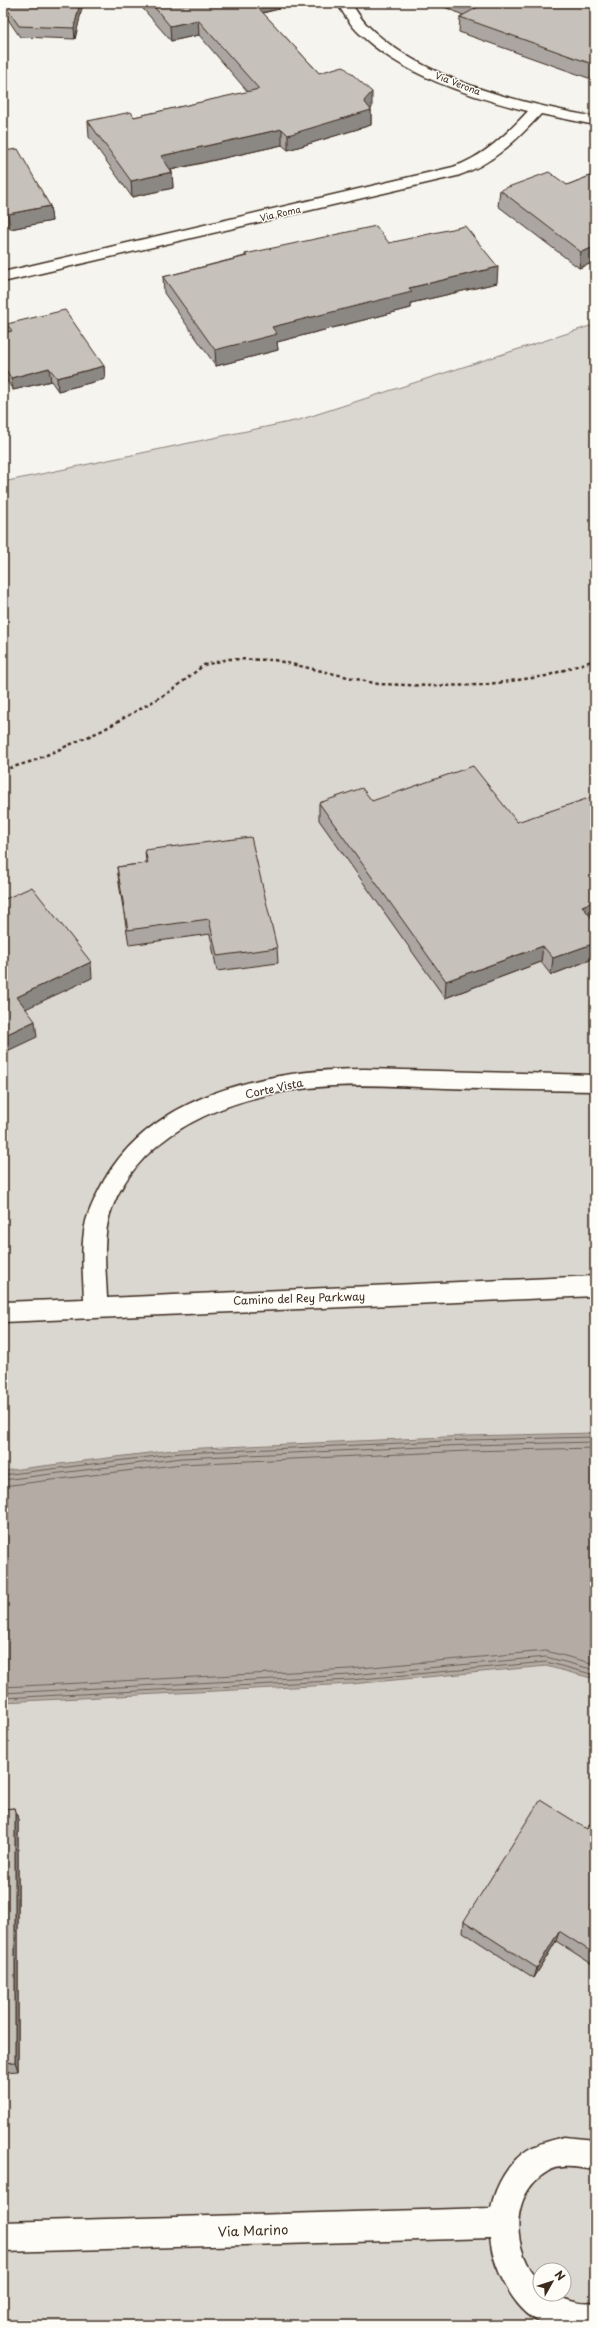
<svg xmlns="http://www.w3.org/2000/svg" width="598" height="2328" font-family="'Playpen Sans',sans-serif">
<style>
.green{fill:#dad6d0;stroke:#8a8077;fill-rule:evenodd}
.water{fill:#b4aca4;stroke:#84786e}
.lines{fill:none;stroke-linecap:round;stroke-linejoin:round}
.shore{stroke:#6b5e54;stroke-width:1}
.minor-casing{stroke:#3b2a1e;stroke-width:3}
.path{stroke:#3b2a1e;stroke-width:2.5;stroke-dasharray:3.5 3;stroke-linecap:butt}
.minor{fill:#fdfcf7;fill-rule:evenodd}
.wall{fill:#aba6a1;stroke:#3b2a1e}
.shaded-wall{fill:#8b8783;stroke:#3b2a1e}
.building{fill:#c7c1bb;stroke:#3b2a1e}
.labels{text-anchor:middle;dominant-baseline:central;stroke-width:3;stroke-linejoin:round;paint-order:stroke}
.far-street-label{font-size:9px;fill:#3b2a1e;stroke:#fdfcf7}
.street-label{font-size:11px;fill:#3b2a1e;stroke:#fdfcf7}
.near-street-label{font-size:13px;fill:#3b2a1e;stroke:#fdfcf7}
</style>
<rect width="100%" height="100%" fill="#f5f4ee"/>
<filter id="ink" filterUnits="userSpaceOnUse"><feTurbulence type="fractalNoise" baseFrequency=".025" numOctaves="2"/><feDisplacementMap in="SourceGraphic" scale="8" xChannelSelector="R" yChannelSelector="G"/><feConvolveMatrix kernelMatrix="1 2 1 2 8 2 1 2 1" color-interpolation-filters="sRGB"/></filter>
<g filter="url(#ink)">
<path class="green" d="M590,326L595,327V2325H3V482L299,420ZM540,2270H564V2294H540Z"/>
<path class="water" d="M595,1433V1679L546,1666L351,1684L3,1702V1471L181,1449L468,1436Z"/>
<g class="lines">
<path class="shore" d="M3,1475L181,1453L468,1440L595,1437
M3,1480L182,1458L468,1445L595,1442
M3,1486L182,1464L468,1451L595,1448
M3,1687L350,1669L546,1651L595,1664
M3,1693L351,1675L546,1657L595,1670
M3,1698L351,1680L546,1662L595,1675"/>
<defs>
<path id="minor" d="M337,3H351C356,10 361,19 367,25C422,80 520,103 595,117V125L541,114C517,140 491,165 457,176L3,282V272L453,167C483,157 507,134 528,111C472,97 398,74 357,31C349,23 343,12 337,3Z
M365,1069L595,1075V1091C545,1090 495,1090 446,1088C408,1087 371,1084 334,1086C250,1090 145,1122 112,1208C101,1237 106,1268 107,1298L595,1276V1296L3,1322V1302L84,1299C83,1273 80,1246 86,1221C89,1210 94,1200 99,1190C146,1094 268,1069 365,1069Z
M564,2137L595,2140V2170C579,2168 561,2163 547,2172C508,2195 512,2252 540,2281V2294C561,2294 571,2306 595,2303V2325C581,2325 563,2328 549,2325C516,2318 493,2268 490,2238L3,2252V2222L491,2208C495,2186 509,2161 529,2149C539,2143 553,2140 564,2137Z"/>
</defs>
<use href="#minor" class="minor-casing"/>
<path class="path" d="M3,770L33,761L103,730L171,691L204,665L229,659L274,660L378,684L434,686L482,685L546,676L595,660"/>
<use href="#minor" class="minor"/>
</g>
<path class="wall" d="M3,3H83L75,39L20,37L3,12Z
M138,3H279V9L263,13L319,73L372,108L371,109V125L288,150L282,145L171,170L172,172L173,188L132,197L89,137L88,121L134,117L248,92L199,35L171,41Z
M435,3H595V79L594,80L459,32L460,17L463,15Z
M3,151L50,206L52,221L10,229L3,218Z
M595,174V262L579,268L498,206L500,190L567,185Z
M389,243L497,283L411,303V308L277,342L278,350L216,366L164,293L163,277L245,256V254Z
M7,324L104,366L105,379L58,391L51,381L13,390L3,375V333L8,332Z
M372,801L592,918L595,922V958L551,975L541,962L445,998L319,820V803Z
M145,850L277,948L278,963L217,971L210,934L129,945L119,883L117,867L146,863Z
M15,1808L18,1820V2071L3,2072V1809Z
M595,1816V1966L556,1941L534,1978L463,1932L464,1921L587,1829Z"/>
<path class="shaded-wall" d="M80,3H83L75,39L74,28Z
M251,3H279V9L251,15Z
M198,20L199,35L171,41L170,26Z
M595,67V79L594,80Z
M372,92V108L370,110H371V125L288,150V135Z
M282,129V145L161,172V156Z
M172,172L173,188L132,197L131,181Z
M50,206L52,221L10,229L8,214Z
M595,247V262L579,268L581,252Z
M498,267L497,283L411,303V308L277,342L278,350L216,366L215,350L272,327L409,288Z
M104,366L105,379L58,391L57,378Z
M49,368L51,381L13,390L11,378Z
M595,901V917L580,923L582,906Z
M595,943V958L551,975L553,958Z
M543,946L541,962L445,998L446,981Z
M91,962L92,978L19,1012L17,997Z
M35,1021L37,1037L3,1053V1036Z
M15,1808L18,1820V2071L15,2062Z
M559,1931L556,1941L534,1978L537,1968Z"/>
<path class="building" d="M3,3H80L74,28L19,26Z
M151,3H254L319,73L343,66L372,92L364,101L371,110L288,135L282,129L161,156L172,172L131,181L88,121L131,112L134,117L259,89L198,20L170,26Z
M470,3H595V65L460,17L478,7Z
M18,149L50,206L8,214L3,206V151Z
M549,172L567,185L595,174V247L581,252L500,190Z
M376,226L389,243L465,226L498,267L409,288L412,292L272,327L277,334L215,350L163,277L247,256L245,254Z
M65,310L104,366L57,378L49,368L11,378L3,365V333L12,331L7,324Z
M473,766L517,822L595,796V901L582,906L595,922V943L553,958L543,946L446,981L319,803L362,788L372,801Z
M251,837L277,948L217,956L209,919L128,930L117,867L148,863L145,850Z
M32,887L91,962L17,997L35,1021L3,1036V900Z
M540,1800L587,1829L595,1816V1954L559,1931L537,1968L464,1921Z
M15,1808V2062L3,2063V1809Z"/>
</g>
<g class="labels">
<g class="far-street-label">
<text transform="translate(458 83) rotate(21)">Via Verona</text>
<text transform="translate(280 213) rotate(-13)">Via Roma</text>
</g>
<g class="street-label">
<text transform="translate(274 1088) rotate(-12)">Corte Vista</text>
<text transform="translate(299 1298) rotate(-2)">Camino del Rey Parkway</text>
</g>
<g class="near-street-label">
<text transform="translate(253 2230) rotate(-2)">Via Marino</text>
</g>
</g>
<rect width="598" height="2328" fill="none" stroke="#fdfcf7" stroke-width="16"/>
<rect x="8" y="8" width="582" height="2312" fill="none" stroke="#3b2a1e" stroke-width="1.5" filter="url(#ink)"/>
<g transform="translate(552 2282) rotate(51)"><circle r="19" fill="#fdfcf7" stroke="#afa8a0"/>
<path d="M0-3L7 15L0 10L-7 15Z" fill="#3b2a1e"/>
<text y="-6" font-size="11" font-weight="bold" text-anchor="middle" fill="#3b2a1e">N</text>
</g>
</svg>
